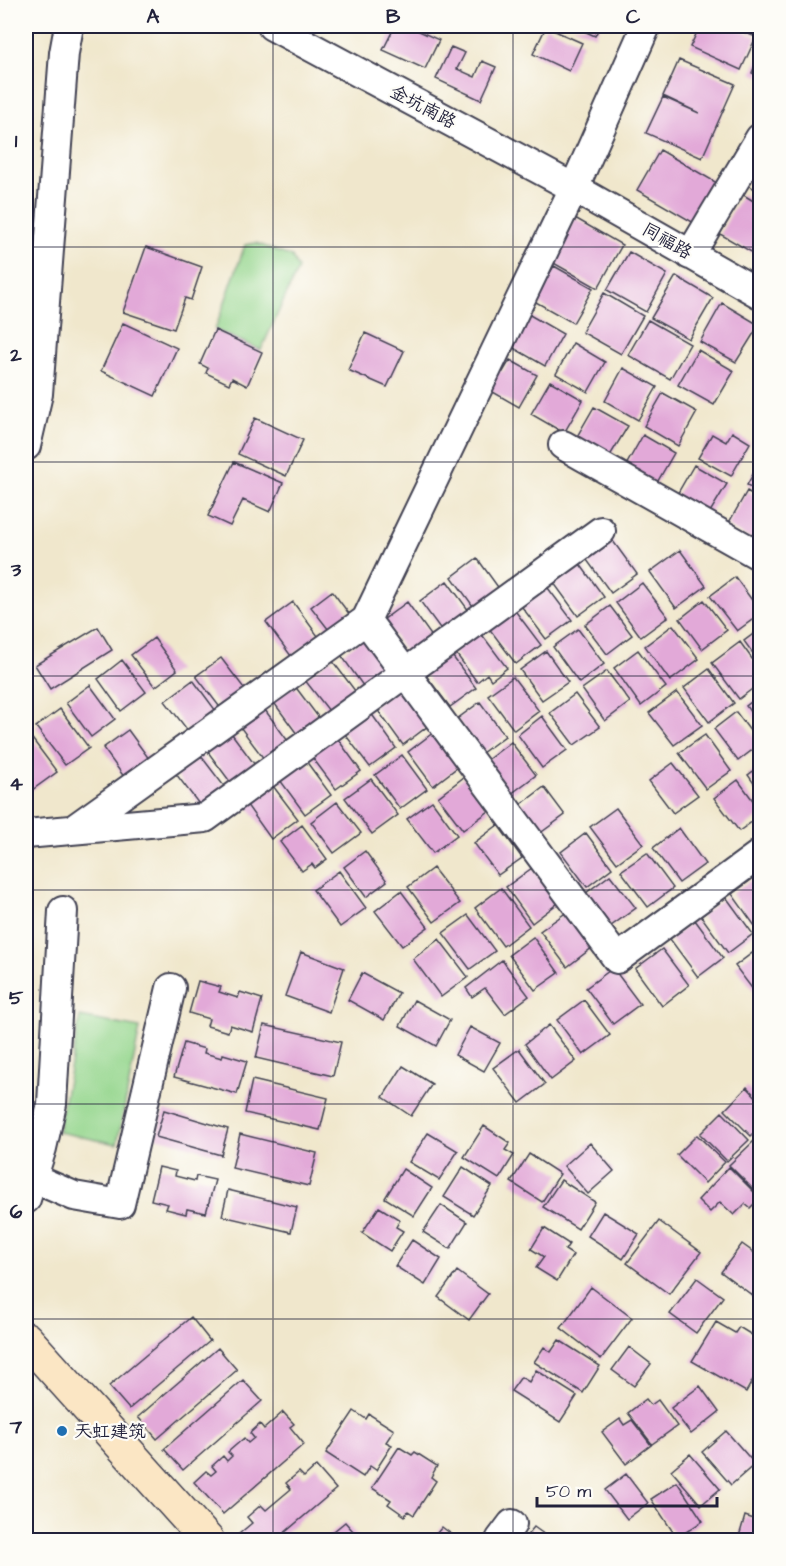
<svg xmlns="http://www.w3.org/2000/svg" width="786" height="1566" font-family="'Architects Daughter','LXGW WenKai TC',sans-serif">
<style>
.green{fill:#94d68d;stroke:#5b7c64;stroke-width:1.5}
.building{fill:#e2a9d8}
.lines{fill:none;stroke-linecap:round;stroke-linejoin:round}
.minor-casing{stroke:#414051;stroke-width:32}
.secondary-casing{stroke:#414051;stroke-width:36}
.minor{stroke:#fff;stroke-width:28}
.secondary{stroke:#fbe6c4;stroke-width:33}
.grid{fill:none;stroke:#22223b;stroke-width:1.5;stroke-opacity:0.55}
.poi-dot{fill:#1f6fb2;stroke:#fdfcf7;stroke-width:2}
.labels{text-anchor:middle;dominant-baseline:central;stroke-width:4.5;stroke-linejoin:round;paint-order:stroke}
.street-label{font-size:18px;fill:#22223b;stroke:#fdfcf7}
.poi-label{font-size:18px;fill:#22223b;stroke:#fdfcf7;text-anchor:start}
.neatline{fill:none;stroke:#22223b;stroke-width:2}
.grid-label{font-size:20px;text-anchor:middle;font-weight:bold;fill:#22223b}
</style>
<rect width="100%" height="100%" fill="#fdfcf7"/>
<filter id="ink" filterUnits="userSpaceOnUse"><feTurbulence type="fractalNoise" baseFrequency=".0167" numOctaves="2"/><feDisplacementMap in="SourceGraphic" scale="12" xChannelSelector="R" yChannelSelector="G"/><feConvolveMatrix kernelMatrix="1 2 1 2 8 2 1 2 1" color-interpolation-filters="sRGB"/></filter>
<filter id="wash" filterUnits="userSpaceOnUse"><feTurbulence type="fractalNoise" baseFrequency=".008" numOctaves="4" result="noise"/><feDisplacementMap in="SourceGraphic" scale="24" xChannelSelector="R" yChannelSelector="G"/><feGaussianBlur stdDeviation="1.35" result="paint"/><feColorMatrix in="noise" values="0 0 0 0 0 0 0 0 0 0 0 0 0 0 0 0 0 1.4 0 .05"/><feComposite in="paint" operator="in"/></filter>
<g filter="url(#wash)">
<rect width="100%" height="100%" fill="#f0e7cc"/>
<path class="green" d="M256,243L292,257L298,269L261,350L215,330L245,245Z
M80,1017L140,1028L117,1144L58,1132Z"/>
<g id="blocks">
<path class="building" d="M395,26H408L439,40L425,69L383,50Z
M573,26H600L595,36Z
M700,26H729L756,37L741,70L690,47Z
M734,26H758L754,34Z
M546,27L582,43L569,71L533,54Z
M451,47L465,53L457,69L475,77L482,61L496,67L481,100L436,79Z
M760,53V77L752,73Z
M679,60L735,84L702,158L646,133L663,97L699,113L663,96Z
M660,150L717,183L694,223L637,190Z
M760,164V192L748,185Z
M742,194L760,205V257L720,234Z
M575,218L622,245L598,288L550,261Z
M146,247L202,267L191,300L185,298L174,329L123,312Z
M629,252L667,274L646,312L607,290Z
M26,264L34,265L30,310H26Z
M554,266L593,288L573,323L534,301Z
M676,276L713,298L689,339L651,318Z
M604,293L643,316L621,354L582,332Z
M722,303L759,325L736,362L700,342Z
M528,314L563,334L545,366L510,346Z
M648,320L690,344L670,379L628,355Z
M123,323L177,348L155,396L101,371Z
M215,330L262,352L247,386L232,378L229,384L206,373L208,368L200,364Z
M365,333L404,351L387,387L348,370Z
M573,343L605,362L588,392L556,374Z
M698,350L734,371L714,405L678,385Z
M510,360L537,375L519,407L486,388L498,369L503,372Z
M623,368L657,387L638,420L605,401Z
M550,381L583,400L564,433L531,414Z
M663,393L697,412L678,446L644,426Z
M594,407L628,426L608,459L575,440Z
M255,418L303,440L286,476L238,454Z
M732,432L750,443L731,476L698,458L712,434L726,442Z
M643,435L674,453L655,486L624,469Z
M234,462L283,483L270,512L243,500L230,526L208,516Z
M760,462V492L747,485Z
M694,465L727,484L707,517L675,498Z
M747,491L760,499V544L727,526Z
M610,537L637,574L611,593L584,556Z
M680,550L706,586L676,608L650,572Z
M477,558L503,594L478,613L452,577Z
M577,560L604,597L578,616L551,579Z
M735,577L760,611V614L737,631L710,596Z
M447,581L472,615L445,635L420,601Z
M642,583L668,617L641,637L616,603Z
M545,584L572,620L546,639L519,603Z
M332,591L353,619L332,634L311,607Z
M704,600L727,630L702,649L680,619Z
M293,602L318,636L291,656L266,622Z
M407,602L433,638L409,656L383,620Z
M610,606L632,635L607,654L585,625Z
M513,608L541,645L516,664L488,627Z
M673,625L699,659L670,681L645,646Z
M98,627L112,650L50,689L35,665Z
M578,629L604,664L579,683L553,647Z
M760,629V663L744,641Z
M480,632L507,668L491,680L487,674L477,682L454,651Z
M365,637L390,671L366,690L341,655Z
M154,638L177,670L155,687L131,655Z
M740,642L760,670V683L739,699L712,663Z
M638,650L666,687L641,706L614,668Z
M546,651L568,682L542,700L520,670Z
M450,653L476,688L450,707L424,673Z
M221,658L247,692L222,710L196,676Z
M331,659L359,696L333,716L304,679Z
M122,660L146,692L121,711L98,679Z
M709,669L734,703L709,722L684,688Z
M607,671L630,702L605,721L582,689Z
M513,677L539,711L514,730L488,695Z
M193,680L219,715L192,736L165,701Z
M90,685L115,719L91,737L66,703Z
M294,685L319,718L297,734L272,700Z
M399,686L428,726L403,745L374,705Z
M677,692L702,725L674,745L649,713Z
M575,694L600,727L574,745L550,713Z
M760,695V726L746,706Z
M480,702L505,736L482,753L457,719Z
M262,706L288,741L264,759L238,724Z
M60,709L89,748L65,765L36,727Z
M368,709L396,748L370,767L341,729Z
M736,712L760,744L738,761L714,729Z
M542,716L567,750L542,768L518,735Z
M128,730L155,767L130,785L103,748Z
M229,730L255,765L231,783L205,748Z
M27,732L57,772L28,793L26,790V733Z
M434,732L459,766L433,786L408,752Z
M334,734L361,771L336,789L309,753Z
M705,735L731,771L706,789L679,753Z
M511,742L536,775L511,794L486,761Z
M402,755L427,789L400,809L375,775Z
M201,756L227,790L202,808L176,774Z
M303,757L331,795L305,814L277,776Z
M673,763L698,795L673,813L649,781Z
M760,766V792L748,775Z
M464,777L489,811L463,830L438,797Z
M371,779L398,815L372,834L345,798Z
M738,780L760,810V816L739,831L714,798Z
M270,782L298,819L271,839L244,801Z
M544,787L565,815L539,834L519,806Z
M432,801L457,835L433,853L407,819Z
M337,802L361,833L334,853L311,822Z
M616,808L643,844L617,863L590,827Z
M302,825L327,859L315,868L312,864L302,871L280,842Z
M498,825L522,858L498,875L474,843Z
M679,828L705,864L679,883L653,848Z
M586,833L612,868L587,887L561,852Z
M365,851L387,881L366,897L344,867Z
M647,853L673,888L648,907L621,871Z
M433,868L460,903L434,922L408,887Z
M532,868L558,903L532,923L506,887Z
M339,871L366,908L340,927L313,890Z
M610,875L636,908L611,926L586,893Z
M758,875L760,879V933L732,894Z
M501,888L529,926L503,946L475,908Z
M401,891L428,927L402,946L375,911Z
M726,897L753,934L728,953L701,916Z
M567,912L593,947L567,967L540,931Z
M468,915L495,951L470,969L443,933Z
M695,920L723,958L698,977L670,939Z
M533,937L559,973L535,990L509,955Z
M439,939L468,977L441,997L413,959Z
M759,948L760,950V986L754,991L735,966Z
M662,949L689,985L662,1006L635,969Z
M301,952L344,968L329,1012L285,996Z
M502,960L529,996L505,1014L485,988L472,997L466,988Z
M613,968L640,1004L613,1024L586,988Z
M362,973L399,993L384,1020L348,1000Z
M198,981L221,987L219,992L238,998L240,992L262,999L253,1032L230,1025L228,1032L207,1026L209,1019L189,1013Z
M414,1000L450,1020L436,1046L400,1026Z
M584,1000L610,1035L583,1055L557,1020Z
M264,1025L341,1042L333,1076L256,1058Z
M549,1025L576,1061L551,1080L525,1044Z
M470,1027L500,1043L484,1071L455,1055Z
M184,1043L205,1049L204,1053L222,1058L223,1054L247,1061L237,1094L174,1077Z
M519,1049L545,1084L520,1103L493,1068Z
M403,1066L432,1084L411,1116L383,1097Z
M252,1080L328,1098L320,1130L245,1113Z
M747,1087L760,1101V1127L751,1136L725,1110Z
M164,1110L228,1129L221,1155L156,1137Z
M722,1112L749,1140L727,1161L700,1134Z
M484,1126L510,1143L505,1150L514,1155L499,1179L464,1157Z
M428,1133L458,1151L439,1180L409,1162Z
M240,1134L317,1153L309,1186L232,1168Z
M697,1135L725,1162L705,1183L677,1155Z
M754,1141L760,1147V1193L759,1195L729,1165Z
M590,1143L614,1171L588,1194L564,1166Z
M529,1154L560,1174L542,1202L511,1182Z
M159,1167L176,1171L175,1176L195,1181L196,1176L215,1180L206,1213L187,1209L186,1214L166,1209L168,1204L151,1200Z
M463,1167L492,1186L473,1215L444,1197Z
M729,1167L760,1198L750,1208L745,1204L734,1215L720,1202L710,1212L698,1200Z
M403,1169L432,1188L414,1216L385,1198Z
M561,1180L595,1202L578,1229L543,1207Z
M228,1190L297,1207L291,1232L222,1216Z
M441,1205L467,1222L450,1249L423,1232Z
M379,1207L400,1220L396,1227L403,1231L390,1251L362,1233Z
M603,1212L639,1234L623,1259L588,1236Z
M659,1221L701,1252L669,1294L627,1263Z
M544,1228L569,1244L565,1250L573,1255L557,1281L536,1268L544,1257L531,1249Z
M412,1240L441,1259L425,1285L395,1266Z
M742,1244L760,1257V1301L721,1272Z
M457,1271L488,1294L469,1320L438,1297Z
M697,1278L723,1297L696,1333L670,1314Z
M591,1287L632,1318L601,1359L561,1328Z
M191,1317L210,1341L129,1409L109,1386Z
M716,1322L735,1333L739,1327L760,1340V1367L746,1392L692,1361Z
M559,1340L600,1366L583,1393L534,1362L544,1347L551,1352Z
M629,1347L651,1364L634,1386L612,1370Z
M218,1348L237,1370L157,1439L138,1417Z
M536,1370L577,1396L560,1422L511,1391L521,1377L529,1382Z
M243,1380L262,1401L183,1470L164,1449Z
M700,1386L719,1412L691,1434L671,1408Z
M646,1399L651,1405L658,1400L677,1426L652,1444L628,1413Z
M354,1411L366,1419L369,1414L394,1430L386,1442L392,1445L376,1470L370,1466L363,1477L326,1453Z
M283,1412L294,1424L290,1427L304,1444L223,1514L194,1482L206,1471L211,1475L216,1471L212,1466L223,1456L227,1461L232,1456L228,1452L244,1438L248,1443L254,1438L250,1433L260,1424L264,1429Z
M620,1419L624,1425L632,1420L651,1445L626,1464L602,1432Z
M726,1431L755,1464L731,1485L702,1452Z
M399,1447L412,1455L415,1452L437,1466L431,1477L436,1481L414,1515L408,1511L405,1516L388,1504L391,1500L372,1488Z
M690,1454L720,1489L701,1505L671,1470Z
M316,1466L336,1489L276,1540H245L239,1534L252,1523L247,1517L261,1505L266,1510L291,1489L286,1483L299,1472L304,1477Z
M626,1474L648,1503L627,1519L605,1490Z
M677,1482L703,1521L677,1538L651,1499Z
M745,1516L760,1521V1540H738Z
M345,1522L361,1540H323Z
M442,1527L459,1540H431Z
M534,1527L552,1540H523Z"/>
</g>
</g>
<g filter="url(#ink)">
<use href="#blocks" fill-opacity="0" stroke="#414051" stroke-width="1.5"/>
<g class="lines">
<defs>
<path id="minor" d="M272,26L574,188L760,294
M690,255L760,138
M563,445L760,556
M26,446L38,394L64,53L69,26
M366,620L617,959L760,854
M74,829L366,620L574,188L646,26
M26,834L205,818L601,531
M33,1178L74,1196L120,1204L171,988
M26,1199L42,1148L52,1104L63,911
M500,1540L512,1524"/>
<path id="secondary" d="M26,1339L207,1540"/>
</defs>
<use href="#minor" class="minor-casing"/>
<use href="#secondary" class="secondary-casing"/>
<use href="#minor" class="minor"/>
<use href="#secondary" class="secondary"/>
</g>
</g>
<path class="grid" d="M273,26V1540M513,26V1540M26,247H760M26,462H760M26,676H760M26,890H760M26,1104H760M26,1319H760"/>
<circle class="poi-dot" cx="62" cy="1431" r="6"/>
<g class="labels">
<g class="street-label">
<text transform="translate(423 107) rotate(28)">金坑南路</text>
<text transform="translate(667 241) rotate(30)">同福路</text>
</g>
<g class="poi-label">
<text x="74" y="1431">天虹建筑</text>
</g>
</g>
<rect width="786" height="1566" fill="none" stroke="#fdfcf7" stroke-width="66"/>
<path d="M537 1497v9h180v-9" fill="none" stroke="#22223b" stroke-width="3"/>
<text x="546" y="1497" font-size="18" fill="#22223b" stroke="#fdfcf7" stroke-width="4.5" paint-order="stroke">50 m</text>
<rect x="33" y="33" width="720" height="1500" class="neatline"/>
<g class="grid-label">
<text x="153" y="23">A</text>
<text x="393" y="23">B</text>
<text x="633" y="23">C</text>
<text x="16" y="147">1</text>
<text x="16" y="361">2</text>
<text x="16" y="576">3</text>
<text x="16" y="790">4</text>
<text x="16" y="1004">5</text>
<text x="16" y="1218">6</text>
<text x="16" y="1433">7</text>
</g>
</svg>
